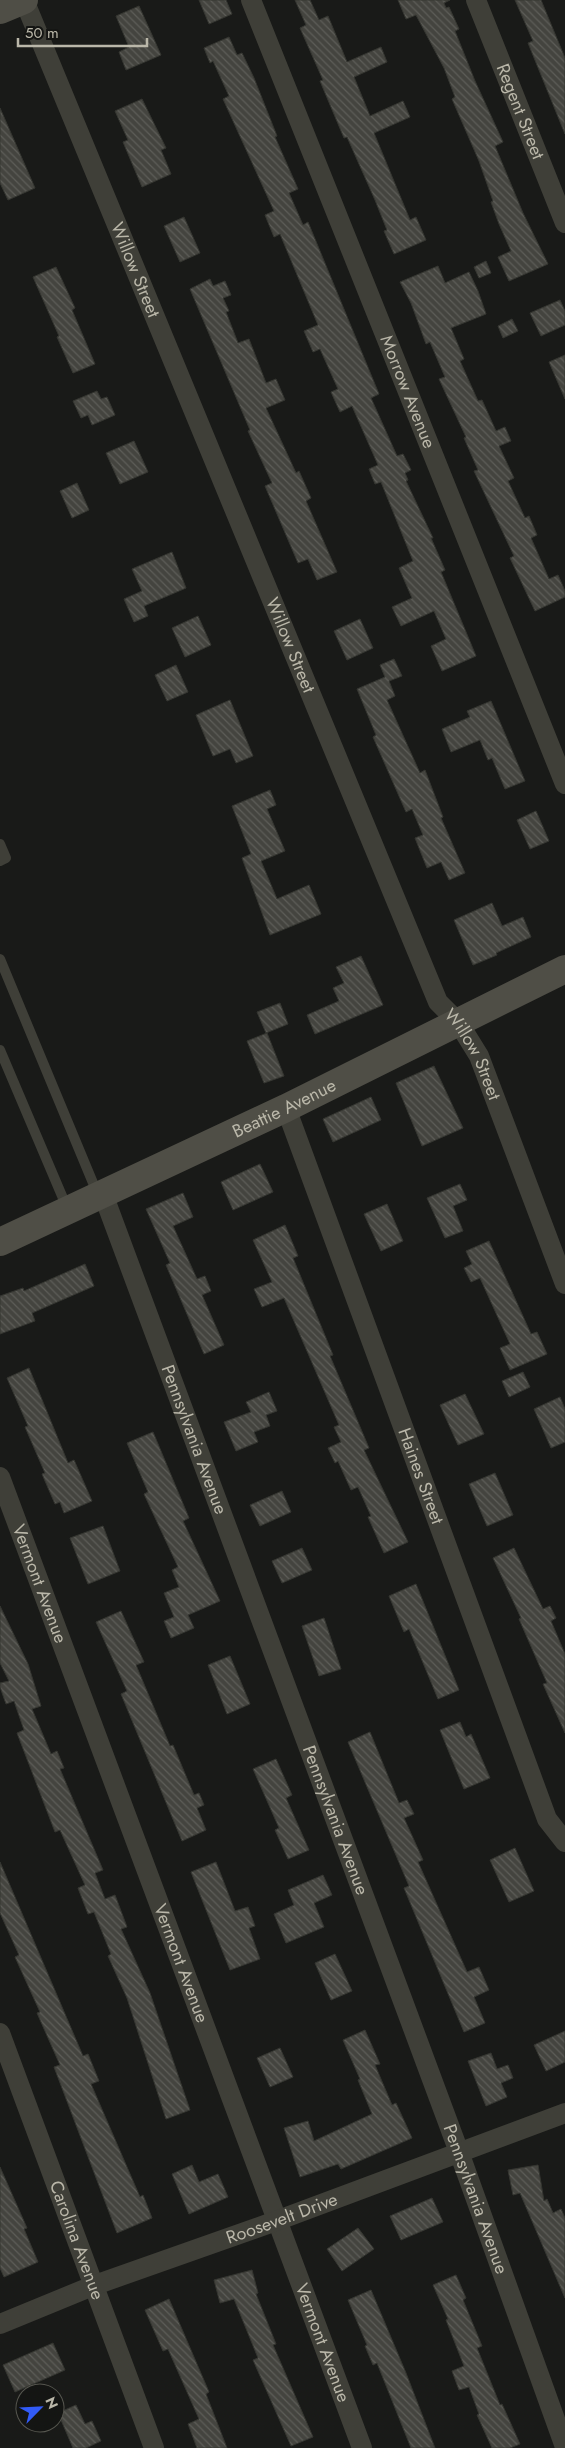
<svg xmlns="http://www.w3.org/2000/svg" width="565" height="2448" font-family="Jost,sans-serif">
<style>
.building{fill:url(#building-back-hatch);stroke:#353631}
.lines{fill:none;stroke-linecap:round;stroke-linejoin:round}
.lane{stroke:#3f3f38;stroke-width:10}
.street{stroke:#3f3f38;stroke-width:20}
.secondary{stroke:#4f4e46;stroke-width:28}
.labels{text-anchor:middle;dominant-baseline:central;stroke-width:4;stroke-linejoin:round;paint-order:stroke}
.street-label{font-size:18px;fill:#bab7a9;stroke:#141513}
</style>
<defs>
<pattern id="building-back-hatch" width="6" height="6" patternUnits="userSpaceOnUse" patternTransform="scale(1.25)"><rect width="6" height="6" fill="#44443f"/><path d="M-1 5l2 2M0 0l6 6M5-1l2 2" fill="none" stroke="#5d5d58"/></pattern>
</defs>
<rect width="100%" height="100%" fill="#191a18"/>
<path class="building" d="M199,0H226L232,14L209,24Z
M295,0H310L319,20L328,16L347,62L381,47L387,62L354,77L370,116L403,101L410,117L374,133L410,220L416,217L426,240L394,254L384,231L387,230L375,200L347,137L344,138L320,81L323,80L300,28L306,25Z
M398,0H450L444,3L446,8L449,7L459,29L455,31L475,81L503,142L495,146L523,213L548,264L509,281L498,257L511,251L499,224L491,202L493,201L479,161L452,99L455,97L444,68L416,15L406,19Z
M515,0H541L565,58V134L528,43L533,41Z
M139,6L161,55L126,70L119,52L129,47L116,16Z
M229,37L237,55L242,53L254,78L277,136L275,137L298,189L289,193L303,225L308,222L379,394L371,398L397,456L403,454L411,470L405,473L408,480L406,481L433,538H431L445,570L441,572L476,656L442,671L431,646L446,639L434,611L401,626L392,607L412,598L399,568L413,561L381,482L375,484L369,469L378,465L352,406L340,412L331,392L338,389L320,349L313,352L304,331L318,325L280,234L274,237L265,215L274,211L223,99L229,96L213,61L210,63L204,48Z
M142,99L166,148L161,150L171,174L142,187L123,142L128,140L115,111Z
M0,108L35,188L8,200L0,183Z
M184,217L200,253L180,262L164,226Z
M486,261L491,273L479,278L474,267Z
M438,266L445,283L469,272L478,291L486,314L451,328L464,359L460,361L478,401L482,400L496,431L505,427L511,441L499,446L514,478L508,481L525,518L529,516L537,535L531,538L549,579L558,575L565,591V597L535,611L510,558L514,556L474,471L478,470L464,438L466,437L439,379L445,377L430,342L426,344L411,303L400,282Z
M56,267L75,308L72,310L95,364L73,373L57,337L59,336L33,277Z
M210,279L213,286L225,281L231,295L223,298L229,311L226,312L238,343L249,339L266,383L276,379L285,400L266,408L296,473L299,471L311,498L306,501L337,572L317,580L308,559L298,563L265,486L272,483L248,431L250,430L190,289Z
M560,300L565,311V325L541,336L530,313Z
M512,319L518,331L503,338L498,326Z
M565,355V399L549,362Z
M97,391L101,399L107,397L115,415L92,425L88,415L81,418L73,401Z
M134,441L148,472L120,484L106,453Z
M77,483L89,510L72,518L60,491Z
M172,552L186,588L144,606L148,616L134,622L124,599L142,591L132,569Z
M198,616L211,645L185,657L172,628Z
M360,619L373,648L347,660L334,631Z
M394,659L402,676L389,681L395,696L387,700L420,773L425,770L443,817L441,818L465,873L449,880L441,862L427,868L415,838L423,835L412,809L406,812L373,737L376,735L357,689L385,677L380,665Z
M176,665L188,692L167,701L155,675Z
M230,700L253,756L236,763L230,749L213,756L196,715Z
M491,701L525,781L505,789L492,758L488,760L480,740L451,752L442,729L470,717L467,711Z
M270,790L276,805L267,809L285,851L261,861L277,899L309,885L321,914L270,935L242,858L251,854L232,806Z
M536,811L549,841L530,849L517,820Z
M492,903L502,926L523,917L531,937L496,953L497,955L473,965L454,920Z
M361,956L383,1005L315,1034L307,1015L339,1001L333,988L344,983L336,967Z
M280,1003L288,1024L266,1033L257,1012Z
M267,1033L284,1076L264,1083L247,1041Z
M434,1066L463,1128L422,1146L396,1083Z
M371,1097L381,1120L333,1142L323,1119Z
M260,1164L273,1192L233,1210L221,1182Z
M460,1184L467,1200L453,1206L463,1231L445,1238L427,1198Z
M183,1193L193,1217L173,1226L197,1279L205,1276L211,1291L202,1295L224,1345L204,1354L166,1265L170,1263L146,1209Z
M387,1204L403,1241L381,1251L364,1214Z
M285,1225L298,1256L293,1258L333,1355L330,1356L369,1448L364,1450L408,1542L384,1553L368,1517L371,1516L358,1487L351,1490L338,1461L335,1463L328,1448L341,1442L334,1427L339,1425L284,1298L262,1307L254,1289L272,1282L253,1240Z
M489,1241L531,1334L537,1332L547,1354L510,1370L500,1348L510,1344L480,1278L471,1282L464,1268L472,1264L466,1251Z
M85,1264L94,1286L32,1313L35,1321L0,1334V1296L23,1288L24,1291Z
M29,1368L68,1463L74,1460L92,1501L64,1513L60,1502L55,1504L42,1474L45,1473L25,1427L28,1426L7,1378Z
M523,1372L530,1387L509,1397L502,1381Z
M269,1392L277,1411L266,1415L270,1426L254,1432L258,1442L236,1451L224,1422L251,1412L246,1402Z
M465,1394L484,1434L458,1445L440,1405Z
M560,1397L565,1409V1442L551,1448L534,1409Z
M153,1432L189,1518L183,1521L220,1601L188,1615L194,1628L171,1638L164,1621L174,1617L164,1593L179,1587L172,1570L178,1567L144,1494L148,1492L127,1443Z
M495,1473L513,1515L487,1526L469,1484Z
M282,1491L291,1512L260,1526L250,1505Z
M103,1526L120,1571L88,1584L70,1538Z
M302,1548L312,1570L282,1583L272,1561Z
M514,1548L543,1609L550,1606L556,1618L551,1621L565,1654V1733L543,1684L547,1683L519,1619L521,1618L493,1558Z
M416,1584L459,1690L438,1699L409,1629L404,1632L389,1596Z
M0,1606L28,1664L41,1706L32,1709L51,1754L57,1751L64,1768L60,1769L103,1870L95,1873L105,1899L115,1895L127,1927L121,1929L150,1993L190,2110L166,2119L127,1998L108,1956L111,1954L94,1912L88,1914L78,1888L85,1885L60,1830L55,1832L17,1733L24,1730L14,1701L6,1704L0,1687V1683L9,1681L0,1663Z
M121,1611L144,1662L136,1665L170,1746L173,1745L194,1795L199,1793L204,1805L197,1808L206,1830L182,1841L121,1694L127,1691L96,1622Z
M324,1618L341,1669L319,1676L302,1626Z
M230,1656L250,1704L227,1714L208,1665Z
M460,1722L466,1737L471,1734L490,1778L464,1789L440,1730Z
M370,1732L399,1803L407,1800L414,1814L404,1818L423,1860L418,1862L467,1972L479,1967L489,1990L474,1997L485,2023L464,2032L404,1888L409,1886L348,1742Z
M276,1759L292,1795L286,1798L309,1850L288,1859L275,1830L279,1828L253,1769Z
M515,1848L534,1891L509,1902L490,1860Z
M0,1862L83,2056L88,2054L99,2081L91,2084L140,2197L143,2195L152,2218L117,2233L54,2067L60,2065L37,2013L40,2012L15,1957L19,1955L0,1913Z
M216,1862L235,1911L248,1907L255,1926L249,1928L260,1959L230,1970L191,1872Z
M323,1875L332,1895L314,1903L324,1927L286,1943L274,1914L294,1905L288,1890Z
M335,1954L352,1991L331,2000L315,1963Z
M365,2030L380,2064L375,2065L392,2105L396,2103L412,2138L341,2169L338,2164L300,2177L284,2128L308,2121L314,2141L372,2114L358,2080L360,2079L343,2040Z
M565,2031V2062L546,2071L534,2045Z
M280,2048L293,2077L270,2087L257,2058Z
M491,2053L497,2069L508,2065L513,2078L501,2083L507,2097L486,2106L468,2061Z
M192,2165L199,2182L218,2174L228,2197L189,2214L172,2174Z
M538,2165L544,2201L547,2199L553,2213L561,2209L565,2218V2298L520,2193L513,2195L508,2170Z
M0,2167L27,2228L24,2229L38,2262L4,2277L0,2268Z
M432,2198L443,2222L401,2240L390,2216Z
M358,2228L374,2249L342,2271L327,2249Z
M252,2270L258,2293L256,2294L276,2344L273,2345L313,2437L291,2446L253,2360L258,2358L234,2299L220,2303L214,2280Z
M456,2275L466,2298L463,2300L482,2346L477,2348L500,2405L502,2404L520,2444L510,2448H492L477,2415L479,2414L469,2387L459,2390L452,2371L464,2366L446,2320L448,2319L433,2285Z
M371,2290L406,2373L435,2448H411L377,2363L373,2365L365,2346L367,2345L348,2300Z
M169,2299L209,2392L206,2394L227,2448H197L188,2424L199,2419L168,2349L163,2351L145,2310Z
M53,2343L65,2370L15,2392L3,2365Z
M76,2405L85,2424L92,2421L101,2441L86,2448H73L58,2413Z"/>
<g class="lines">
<path class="lane" d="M0,844L6,858L0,861
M0,959L98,1195
M0,1050L68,1210"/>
<g class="street">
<path id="s1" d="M24,0L438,1002L458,1022L479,1056L565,1284"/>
<path id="s2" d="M251,0L565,784"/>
<path id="s3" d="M476,0L565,223"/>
<path id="s4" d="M286,1108L547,1819L565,1842"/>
<path id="s5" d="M103,1194L459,2152L565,2447"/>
<path id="s6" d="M0,1477L362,2448"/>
<path id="s7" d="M0,2033L154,2448"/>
<path id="s8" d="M0,2324L95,2285L276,2221L565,2113"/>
</g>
<g class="secondary">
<path d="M0,10L24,0"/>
<path id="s9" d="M0,1242L286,1108L565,969"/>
</g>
</g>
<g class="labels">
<g class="street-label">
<text stroke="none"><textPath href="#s3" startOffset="120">Regent Street</textPath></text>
<text stroke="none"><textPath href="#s1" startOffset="292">Willow Street</textPath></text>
<text stroke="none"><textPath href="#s2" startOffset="422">Morrow Avenue</textPath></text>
<text stroke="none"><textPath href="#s1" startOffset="698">Willow Street</textPath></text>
<text stroke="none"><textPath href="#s1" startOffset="1148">Willow Street</textPath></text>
<text stroke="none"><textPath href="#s9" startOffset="314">Beattie Avenue</textPath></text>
<text stroke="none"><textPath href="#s5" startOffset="262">Pennsylvania Avenue</textPath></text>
<text stroke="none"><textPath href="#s4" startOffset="392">Haines Street</textPath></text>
<text stroke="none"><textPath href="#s6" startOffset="114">Vermont Avenue</textPath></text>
<text stroke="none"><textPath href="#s5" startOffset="668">Pennsylvania Avenue</textPath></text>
<text stroke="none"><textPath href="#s6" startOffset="519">Vermont Avenue</textPath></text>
<text stroke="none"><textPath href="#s5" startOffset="1072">Pennsylvania Avenue</textPath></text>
<text stroke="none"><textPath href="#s8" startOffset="301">Roosevelt Drive</textPath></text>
<text stroke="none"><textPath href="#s7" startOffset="221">Carolina Avenue</textPath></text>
<text stroke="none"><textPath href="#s6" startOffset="924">Vermont Avenue</textPath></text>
</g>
</g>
<g transform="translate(40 2408) rotate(66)"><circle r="24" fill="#141513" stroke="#56564f"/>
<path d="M0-4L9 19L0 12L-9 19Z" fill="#325bf7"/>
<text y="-8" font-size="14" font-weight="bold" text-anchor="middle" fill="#bab7a9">N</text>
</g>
<path d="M18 38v8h129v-8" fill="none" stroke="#bab7a9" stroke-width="2.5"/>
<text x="25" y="38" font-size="15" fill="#bab7a9" stroke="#141513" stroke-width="4" paint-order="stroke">50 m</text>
</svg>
